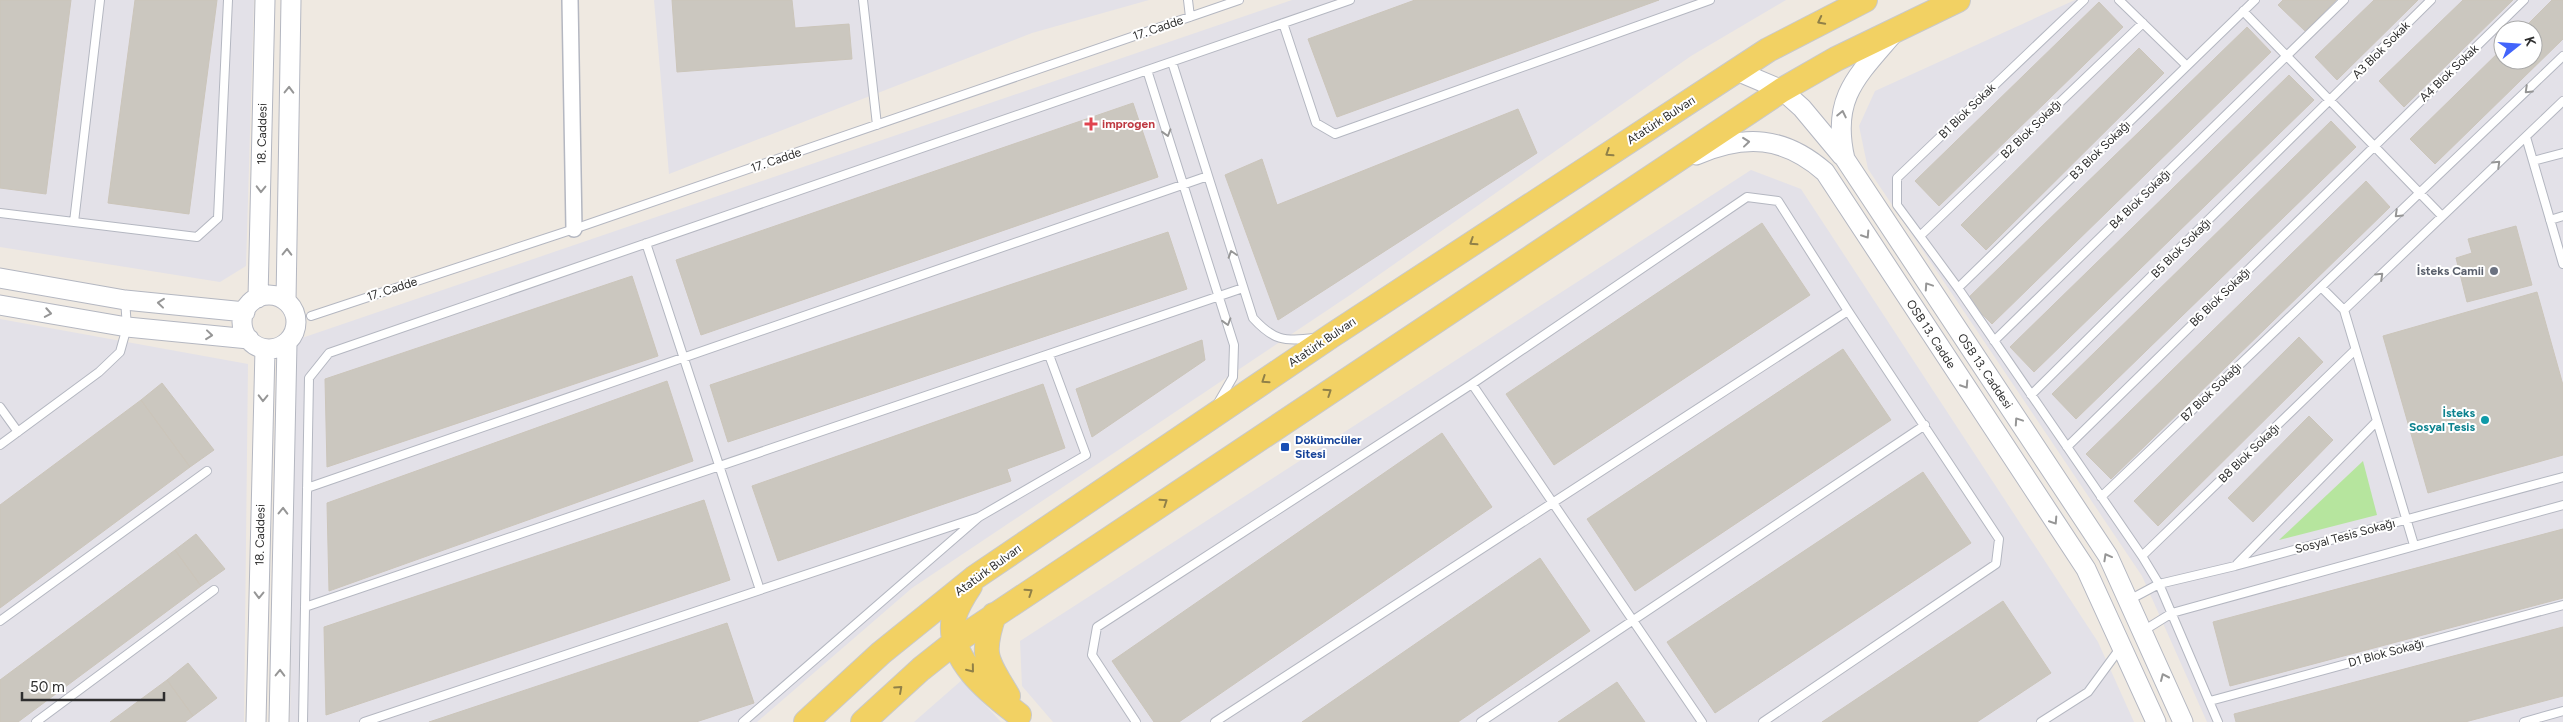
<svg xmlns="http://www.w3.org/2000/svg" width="2563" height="722" font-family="Figtree,sans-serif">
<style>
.industrial{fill:#e3e1e8;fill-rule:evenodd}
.green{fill:#b6e59e}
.building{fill:#cbc7bf;stroke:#cbc5ba}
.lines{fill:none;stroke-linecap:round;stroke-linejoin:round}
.service-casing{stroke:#b4b7c1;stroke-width:10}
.minor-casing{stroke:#b4b7c1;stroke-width:18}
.tertiary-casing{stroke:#b4b7c1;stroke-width:21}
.primary-casing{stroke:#c9c9c9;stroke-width:26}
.service{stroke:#fff;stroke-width:8}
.minor{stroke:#fff;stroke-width:15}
.tertiary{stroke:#fff;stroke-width:19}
.primary{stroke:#f2d163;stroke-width:24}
.oneway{stroke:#908048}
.oneway2{stroke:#969696}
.health-dot{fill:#e0444e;stroke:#fff;stroke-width:2}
.worship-dot{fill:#6b7280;stroke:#fff;stroke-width:2}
.culture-dot{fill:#0f9aa8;stroke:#fff;stroke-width:2}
.transit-dot{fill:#1a4fb4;stroke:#fff;stroke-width:2}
.labels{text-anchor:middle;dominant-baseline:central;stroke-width:4;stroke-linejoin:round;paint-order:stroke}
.street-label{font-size:12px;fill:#2e2e2e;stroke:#fff}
.health-label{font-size:12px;font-weight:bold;fill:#be3a42;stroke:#fff;text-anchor:start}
.worship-label{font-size:12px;font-weight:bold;fill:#5b616d;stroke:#fff;text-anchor:end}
.culture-label{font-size:12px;font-weight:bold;fill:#0d838f;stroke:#fff;text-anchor:end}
.transit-label{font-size:12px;font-weight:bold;fill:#164399;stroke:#fff;text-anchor:start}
</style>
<rect width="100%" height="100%" fill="#efe9e1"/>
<path class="industrial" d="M0,0H254L246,266L220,282L0,247Z
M654,0H1149L1032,33L669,174Z
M1292,0H1786L1691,56L1353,293L912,588L757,722H290L296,340Z
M2075,0H2563V722H2207L2142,576L1868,169L1859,126L1875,91ZM2503,30H2533V60H2503Z
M1751,170L1801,189L2098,642L2134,722H1053L1022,686L1020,641Z
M0,319L248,364L244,722H0Z
M962,680L1001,722H914Z"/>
<path class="green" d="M2363,461L2377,515L2279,540Z"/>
<path class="building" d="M0,0H71L46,194L0,188Z
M135,0H217L189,214L108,203Z
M672,0H792L795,28L849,24L852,59L677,72Z
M1415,0H1659L1337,117L1308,39Z
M2283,0H2336L2305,31L2278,5Z
M2374,0H2418L2337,80L2315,57Z
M2463,0H2513L2404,107L2379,81Z
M2552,0H2563V39L2435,164L2410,139L2503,48V60H2533V30H2522Z
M2099,2L2123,27L1939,206L1915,181Z
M2247,27L2271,52L1992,324L1967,299Z
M2139,48L2164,73L1986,250L1961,225Z
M2289,75L2314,100L2034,372L2010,347Z
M1133,103L1158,177L701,335L676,260Z
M1518,109L1537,153L1278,320L1225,175L1262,159L1277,205Z
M2331,121L2356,147L2076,419L2052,394Z
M2366,181L2390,207L2111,479L2086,454Z
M1762,223L1810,295L1554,465L1506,394Z
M2516,226L2532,285L2467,302L2456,258L2472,253L2468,239Z
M1168,232L1187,289L728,442L710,385Z
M632,276L658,356L327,467L325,379Z
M2537,292L2563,385V455L2428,493L2383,336Z
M2299,337L2323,362L2158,526L2134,501Z
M1202,340L1205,360L1092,437L1076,389Z
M1843,349L1891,420L1635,591L1587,519Z
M667,381L693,461L329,591L327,503Z
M162,383L214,450L190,467L141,400Z
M1043,384L1065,448L1007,469L1011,481L778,561L752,486Z
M141,400L190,467L0,608V505Z
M2309,416L2333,440L2253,522L2228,498Z
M1442,433L1492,507L1179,722H1154L1112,661Z
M1923,472L1971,543L1715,713L1667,642Z
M704,500L730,580L326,715L324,627Z
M2563,529V598L2230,686L2213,622Z
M196,534L225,569L201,586L175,550Z
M175,550L201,586L18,722H0V680Z
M1540,558L1590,631L1458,722H1302Z
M2003,601L2051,673L1977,722H1822Z
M727,623L754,703L696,722H429Z
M2563,627V696L2465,722H2236L2234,714Z
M188,663L217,698L193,716L167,680Z
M167,680L193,716L185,722H110Z
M1617,682L1645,722H1558Z"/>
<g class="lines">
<defs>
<path id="service" d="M863,0L877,125
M1188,0L1190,17
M2084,0L1897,178V205L1958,288L2142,556L2159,584L2218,722
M2119,0L2187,66
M2243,11L2442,216
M1283,23L1316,123L1335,134L1710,0
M1172,62L1253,318C1273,340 1284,342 1314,338
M1147,70L1234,345L1233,377L1218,403
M2526,137L2563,264
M2533,161L2563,153
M0,213L197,237L218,218L228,0
M2550,220L2563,216
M74,222L100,0
M1920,236L2143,23
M646,243L760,590
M2321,287L2344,310L2414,545
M1958,288L2255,0
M2344,310L2563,101
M311,316L574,229L1239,0
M1994,341L2344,0
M1472,384L1702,722
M2031,395L2431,0
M0,407L18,432
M0,445L99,372L120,352L127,327L125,300
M2067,447L2524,0
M307,488L1208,176
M2101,497L2563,56
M2142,556L2355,350
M2237,564L2377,421
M2129,600L2159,584L2235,566L2563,477
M305,607L1243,288
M0,621L207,471
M2143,631L2172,613L2563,505
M2210,701L2563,605
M36,722L214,590
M303,722L309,378L329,353L1350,0
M364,722L979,517
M743,722L979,517L1086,455L1049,355
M1136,722L1092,655L1097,627L1472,384L1747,197L1778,201L1848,311L1999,539L1996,564L1763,722
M1215,722L1848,311
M1481,722L1925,425
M2041,722L2088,692L2121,647
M2524,722L2563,711"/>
<path id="minor" d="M570,0L574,229"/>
<path id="tertiary" d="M1893,34C1856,77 1831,99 1845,159L2108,556L2183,722
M1737,71L1782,90L1802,108L1842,156
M1696,155C1745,134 1784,136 1825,172L2086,569L2156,722
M0,278L125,300L245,312
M242 322a27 27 0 1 1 54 0a27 27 0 1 1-54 0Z
M258,298L265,0
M286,301L291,0
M0,305L127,327L249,339
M256,722L265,349
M279,722L287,343"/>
<path id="primary" d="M970,586C964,595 957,606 954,617C945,658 990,693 1019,715
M994,615C980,657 987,660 1008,696
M806,722L881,653L974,578L1331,336L1768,50L1865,0
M863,722L921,669L955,642L1782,90L1836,59L1958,0"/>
</defs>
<use href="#service" class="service-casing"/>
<use href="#minor" class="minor-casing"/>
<use href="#tertiary" class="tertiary-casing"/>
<use href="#primary" class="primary-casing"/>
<use href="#service" class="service"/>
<use href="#minor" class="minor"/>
<use href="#tertiary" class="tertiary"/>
<use href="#primary" class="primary"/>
</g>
<defs><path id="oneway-chevron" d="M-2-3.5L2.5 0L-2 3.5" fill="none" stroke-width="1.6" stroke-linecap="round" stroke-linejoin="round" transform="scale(1.25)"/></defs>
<g class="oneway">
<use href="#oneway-chevron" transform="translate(1821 21) rotate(153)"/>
<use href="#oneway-chevron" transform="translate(1609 153) rotate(147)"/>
<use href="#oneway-chevron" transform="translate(1473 242) rotate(147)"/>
<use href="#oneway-chevron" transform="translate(1265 380) rotate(146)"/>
<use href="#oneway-chevron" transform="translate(1328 392) rotate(-34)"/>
<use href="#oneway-chevron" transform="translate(1164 502) rotate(-34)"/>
<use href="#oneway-chevron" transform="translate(1029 592) rotate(-34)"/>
<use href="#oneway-chevron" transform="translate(971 669) rotate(51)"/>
<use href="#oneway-chevron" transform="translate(899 689) rotate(-42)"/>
</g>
<g class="oneway2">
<use href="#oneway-chevron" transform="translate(289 90) rotate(-89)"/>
<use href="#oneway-chevron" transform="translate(2528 90) rotate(136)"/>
<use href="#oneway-chevron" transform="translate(1842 114) rotate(-78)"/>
<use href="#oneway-chevron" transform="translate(1167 133) rotate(73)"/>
<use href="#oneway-chevron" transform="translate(1746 142) rotate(-6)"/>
<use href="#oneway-chevron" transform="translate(2497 164) rotate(-44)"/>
<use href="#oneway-chevron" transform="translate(261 189) rotate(91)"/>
<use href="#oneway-chevron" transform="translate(2398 214) rotate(136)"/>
<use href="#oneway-chevron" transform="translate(1866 235) rotate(57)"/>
<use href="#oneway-chevron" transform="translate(287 252) rotate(-89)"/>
<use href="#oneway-chevron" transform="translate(1232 254) rotate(-108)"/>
<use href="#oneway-chevron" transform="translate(2380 276) rotate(-44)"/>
<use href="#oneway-chevron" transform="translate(1928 286) rotate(-124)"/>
<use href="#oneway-chevron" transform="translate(161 303) rotate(-174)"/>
<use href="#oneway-chevron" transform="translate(48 313) rotate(10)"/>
<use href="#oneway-chevron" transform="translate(1227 322) rotate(73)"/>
<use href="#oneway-chevron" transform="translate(209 335) rotate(6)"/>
<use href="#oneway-chevron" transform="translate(1965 385) rotate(57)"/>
<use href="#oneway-chevron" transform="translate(263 398) rotate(91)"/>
<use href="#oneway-chevron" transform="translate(2018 421) rotate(-124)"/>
<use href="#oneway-chevron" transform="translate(283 511) rotate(-89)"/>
<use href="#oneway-chevron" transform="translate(2054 521) rotate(57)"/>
<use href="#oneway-chevron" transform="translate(2107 557) rotate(-119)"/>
<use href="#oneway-chevron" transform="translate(259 595) rotate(91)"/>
<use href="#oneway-chevron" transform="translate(280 673) rotate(-89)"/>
<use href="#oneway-chevron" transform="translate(2164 677) rotate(-114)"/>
</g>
<path class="health-dot" d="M1088.5 116.5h5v5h5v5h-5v5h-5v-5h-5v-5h5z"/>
<circle class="worship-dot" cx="2494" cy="271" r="5"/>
<circle class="culture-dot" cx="2485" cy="420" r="5"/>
<rect class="transit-dot" x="1280" y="442" width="10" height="10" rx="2.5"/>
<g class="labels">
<g class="street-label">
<text transform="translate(1158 28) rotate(-19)">17. Cadde</text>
<text transform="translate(2381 50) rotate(-45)">A3 Blok Sokak</text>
<text transform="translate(2449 73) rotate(-44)">A4 Blok Sokak</text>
<text transform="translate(1967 111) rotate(-44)">B1 Blok Sokak</text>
<text transform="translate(1661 120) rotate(-33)">Atatürk Bulvarı</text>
<text transform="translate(2031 129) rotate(-44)">B2 Blok Sokağı</text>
<text transform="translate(262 134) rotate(-89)">18. Caddesi</text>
<text transform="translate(2100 150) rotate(-44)">B3 Blok Sokağı</text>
<text transform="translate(776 160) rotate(-19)">17. Cadde</text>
<text transform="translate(2140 199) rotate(-44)">B4 Blok Sokağı</text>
<text transform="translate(2181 248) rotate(-45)">B5 Blok Sokağı</text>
<text transform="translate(392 289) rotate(-18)">17. Cadde</text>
<text transform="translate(2220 297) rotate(-44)">B6 Blok Sokağı</text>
<text transform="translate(1931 334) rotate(57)">OSB 13. Cadde</text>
<text transform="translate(1322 342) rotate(-34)">Atatürk Bulvarı</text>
<text transform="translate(1985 371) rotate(56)">OSB 13. Caddesi</text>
<text transform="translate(2211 392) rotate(-44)">B7 Blok Sokağı</text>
<text transform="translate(2249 453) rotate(-44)">B8 Blok Sokağı</text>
<text transform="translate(260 535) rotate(-89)">18. Caddesi</text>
<text transform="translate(2345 536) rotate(-15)">Sosyal Tesis Sokağı</text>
<text transform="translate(988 570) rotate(-36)">Atatürk Bulvarı</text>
<text transform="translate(2386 653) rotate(-15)">D1 Blok Sokağı</text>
</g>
<g class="health-label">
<text x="1102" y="124">improgen</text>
</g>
<g class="worship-label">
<text x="2484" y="271">İsteks Camii</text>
</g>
<g class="culture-label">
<text x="2475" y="413">İsteks<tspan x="2475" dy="14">Sosyal Tesis</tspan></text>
</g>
<g class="transit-label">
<text x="1295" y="440">Dökümcüler<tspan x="1295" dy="14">Sitesi</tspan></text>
</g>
</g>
<g transform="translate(2518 45) rotate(73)"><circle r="24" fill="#ffffff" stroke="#ababab"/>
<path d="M0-4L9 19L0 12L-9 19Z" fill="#4264fb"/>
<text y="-8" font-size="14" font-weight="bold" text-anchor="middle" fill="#2e2e2e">K</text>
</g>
<path d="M22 692v8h142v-8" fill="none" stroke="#2e2e2e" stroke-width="2.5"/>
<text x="30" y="692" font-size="15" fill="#2e2e2e" stroke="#ffffff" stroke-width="4" paint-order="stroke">50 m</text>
</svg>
